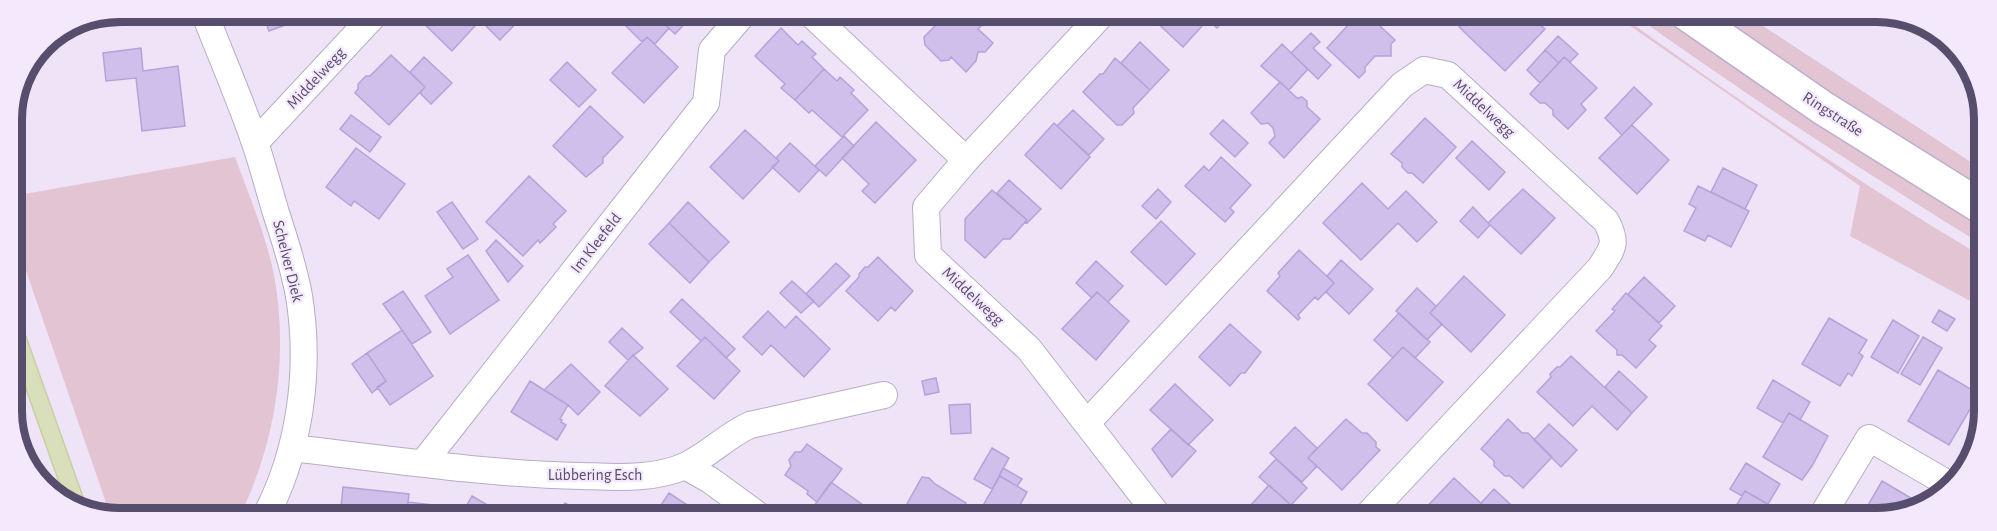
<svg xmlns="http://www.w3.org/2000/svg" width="1997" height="531" font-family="'Alegreya Sans',sans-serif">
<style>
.green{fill:#e3c4d2}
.water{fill:#dadfbb;stroke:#c9cfa3;stroke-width:1.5}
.building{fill:#cfbfea;stroke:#b5a2da;stroke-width:1.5}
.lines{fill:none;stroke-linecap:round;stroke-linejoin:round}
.street-casing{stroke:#b7acc7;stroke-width:28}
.secondary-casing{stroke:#bcaece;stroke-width:36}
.street{stroke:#fff;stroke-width:26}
.secondary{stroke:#fff;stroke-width:33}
.labels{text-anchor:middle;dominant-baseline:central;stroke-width:4.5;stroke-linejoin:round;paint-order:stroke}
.street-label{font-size:16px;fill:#574d6c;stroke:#f4e9fc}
.rim{fill:none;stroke:#574d6c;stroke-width:8}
</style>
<rect width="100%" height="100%" fill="#efe3f8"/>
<path class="green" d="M1613,14H1619C1737,100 1858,182 1983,257V308L1850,236L1860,186Z
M1633,14H1661L1755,80L1983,227V245C1864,172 1747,96 1633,14Z
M1713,14H1760L1757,22L1983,170V190L1820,86Z
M235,157C249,196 266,235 274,275C289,356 276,444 239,517H111L13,233V196Z"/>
<path class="water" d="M13,300L88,511L65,499L14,355Z"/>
<path class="building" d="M120,12H124L125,25L88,28L87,18Z
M262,12H321L269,31Z
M427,12H482L485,15L452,51L420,20Z
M482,12H515L521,18L500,40L480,20L485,15Z
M630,13H652L669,28L655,44L647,37L642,42L621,21Z
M671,13H694V14L675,34L662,22Z
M943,13H972L983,24L978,29L993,43L985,52H978L976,61L966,72L951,57L949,60L941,61L925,45L924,37L937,24L936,16Z
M1027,13H1051L1040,25Z
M1156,13H1214L1183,47L1152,18Z
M1214,13H1231L1217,28L1208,20Z
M1359,13L1367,14L1395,40L1391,44V56H1375L1365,67V72L1359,78L1327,48Z
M1471,14H1528L1545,29L1505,71L1459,27Z
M781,28L798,45L802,41L816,54L812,57L824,69L795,100L781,88L785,84L755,56Z
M1311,33L1320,42L1313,48L1331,65L1318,79L1291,53Z
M1558,36L1578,54L1570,62L1564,57L1559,63L1545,50Z
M647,37L678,67L644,103L612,73Z
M1140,42L1169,70L1150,90L1121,63Z
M1282,44L1308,69L1289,90L1261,66Z
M141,48L143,71L178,66L185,126L142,131L136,78L106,81L103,53Z
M1545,50L1559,63L1540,83L1527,70Z
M391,55L425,87L389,125L355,93L358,89V84L366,76H370Z
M424,57L452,83L431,104L420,93L425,87L410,72Z
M1564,57L1597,88L1581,104L1586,110L1568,129L1553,115V110L1545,103H1540L1530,94Z
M1115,58L1150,90L1133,108L1134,113L1122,125H1117L1083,92L1100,74H1103Z
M567,62L596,90L579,107L550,80Z
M824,69L837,81L840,77L854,90L851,93L868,110L842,137L812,110L809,113L795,100Z
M1280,82L1297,98L1302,97L1307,101V107L1320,119L1284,158L1269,143L1275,136L1273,128L1268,123L1261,124L1251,113Z
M1634,87L1652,104L1622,135L1605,118Z
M590,106L623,137L603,158V163L586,177L553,146Z
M1073,110L1104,139L1089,155L1057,126Z
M351,115L381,137L370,152L340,129Z
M1425,118L1456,147L1423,183L1412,173H1408L1402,167V163L1391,154Z
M1223,120L1248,143L1235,157L1210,134Z
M876,122L916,160L875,203L862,191L869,184L842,158Z
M1054,123L1090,157L1061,189L1025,155Z
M1632,125L1669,160L1637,194L1599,158Z
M745,130L779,161L743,199L710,167Z
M844,136L854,146L826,176L815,166Z
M1472,141L1505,172L1489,190L1456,158Z
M790,143L819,170L799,192L772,167L779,161L776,158Z
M356,148L405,184L379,219L354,201L351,206L326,187Z
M1221,157L1251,185L1230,208L1234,212L1225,222L1185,186L1204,166L1209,171Z
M1723,168L1757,185L1745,209L1711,192Z
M529,176L566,211L553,224L556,227L540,243L538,240L523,256L486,222Z
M1009,180L1041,209L1027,223L1025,222L1027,220L997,193Z
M1362,183L1388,209L1406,191L1437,222L1417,242L1398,223L1361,260L1323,223Z
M1698,186L1749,211L1731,247L1708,235L1705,241L1684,231L1696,208L1689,204Z
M1158,189L1171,202L1156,219L1142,206Z
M1523,189L1555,218L1521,254L1488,223Z
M992,190L1027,220L1010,239H1003L985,258L965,240V219Z
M452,202L478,239L463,249L437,212Z
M688,202L729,242L709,262L669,223Z
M1473,207L1490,225L1478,238L1460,221Z
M1161,221L1195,254L1166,285L1131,252Z
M669,223L709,262L690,283L649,244Z
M496,240L523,266L508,282L486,251Z
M1299,250L1334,283L1318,300L1315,297L1298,315L1300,318L1298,320L1267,291L1280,276L1278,273Z
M468,255L499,300L450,334L425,296L453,277L447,269Z
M878,257L913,291L895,311L891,307L878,321L846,291L859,277V274L865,267H868Z
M1341,260L1373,289L1349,314L1326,292L1334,283L1327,276Z
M1096,261L1123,286L1108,302L1097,292L1092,298L1076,283Z
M836,263L850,276L819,307L806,294Z
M1464,276L1505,315L1471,352L1430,313Z
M1644,277L1675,306L1659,323L1628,294Z
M792,281L814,301L801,313L780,293Z
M1417,288L1436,306L1430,313L1442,324L1427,340L1396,311Z
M403,291L431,332L412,344L383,304Z
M1097,292L1129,321L1096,360L1062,329Z
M1626,293L1662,326L1649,340L1656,346L1636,368L1622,355H1617V350L1596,331L1615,311L1612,309Z
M682,299L735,349L726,358L705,337L701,341L670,312Z
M1939,310L1955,319L1947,331L1932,322Z
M768,311L785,328L796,316L830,349L804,377L771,345L762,355L743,337Z
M1399,313L1430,342L1415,358L1403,347L1393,358L1374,340Z
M1829,318L1867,340L1859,353L1863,356L1852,376L1848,373L1840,386L1802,364Z
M1893,320L1919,336L1898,373L1871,357Z
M1230,324L1261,352L1245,373H1241L1230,386L1199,357Z
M622,328L643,348L628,360L609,342Z
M402,330L433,376L390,405L377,387L386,381L367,353Z
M705,337L740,371L714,399L677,366Z
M1923,337L1942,348L1920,385L1901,374Z
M1403,347L1443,382L1407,421L1368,384Z
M367,353L386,381L372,393L352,364Z
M633,355L668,389L640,416L605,386Z
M1571,356L1632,413L1617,430L1592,406L1573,426L1537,392L1551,377L1550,374L1557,367H1560Z
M571,364L600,392L578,415L568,405L544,390Z
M1938,370L1979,394L1949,445L1908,421Z
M1619,371L1647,397L1632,413L1605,387Z
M936,378L939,392L925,395L922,381Z
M1773,380L1810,402L1800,420L1789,413L1783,423L1757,408Z
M530,381L568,405L560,419L562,420L561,422L566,425L557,440L511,412Z
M1175,384L1213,420L1188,445L1150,410Z
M970,404L971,433L951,434L949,405Z
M1789,413L1828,436L1812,466L1802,480L1763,457Z
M1346,419L1362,433H1367L1376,442V447L1380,450L1342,490L1308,458Z
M1508,419L1522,433H1528L1552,457L1523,488L1510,476H1505L1494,466V461L1481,449Z
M1549,424L1577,450L1561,467L1534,440Z
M1295,427L1317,448L1308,458L1317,466L1302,482L1270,453Z
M1171,429L1196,451L1172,477L1152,449Z
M807,444L842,469L817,502L807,494L808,491L785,475L791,466L789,460L795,452H801Z
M992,448L1009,458L992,489L974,479Z
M1276,459L1307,488L1291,505L1259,477Z
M1746,463L1780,484L1768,504L1745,491L1742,496L1730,489Z
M1003,468L1022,479L1017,486L999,476Z
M1000,476L1027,492L1013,518H986L978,514Z
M922,477L929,478L935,484L966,503L957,518H899Z
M1454,478L1486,508L1476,518H1425L1420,514Z
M1882,481L1921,504L1884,519H1860Z
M831,482L870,510L865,518H813L809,513Z
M1269,485L1291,505L1305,518H1260L1249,507Z
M343,487L409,494L406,517H340Z
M1494,489L1525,518L1478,517L1486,508L1480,504Z
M1745,491L1784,514L1782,519H1728Z
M669,493L707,518L653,517Z
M472,496L508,517H460Z
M408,502L442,506L436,517H406Z
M565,503L591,517H557Z
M1249,507L1260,518H1239Z"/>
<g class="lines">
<defs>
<path id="street" d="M204,12C221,56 240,99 255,143C263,166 269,190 276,213C285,240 294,268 299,296C311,370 300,451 265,517
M810,13L966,160
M1103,13L966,160L926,207L928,255L1029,349L1160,518
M255,143L377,12
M1087,423L1402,85L1424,70L1448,75L1606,221C1618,244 1613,247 1600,268L1365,518
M292,448C388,459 485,474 582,476C616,477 653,480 685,466C709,455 727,435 750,425L884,395
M423,463L706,103L712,50L744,13
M685,466L710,480L762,518
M1820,519L1869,438L1952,486"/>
<path id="secondary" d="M1687,14L1823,108L1983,208"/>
</defs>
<use href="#street" class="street-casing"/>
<use href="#secondary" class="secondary-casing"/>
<use href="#street" class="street"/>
<use href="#secondary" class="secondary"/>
</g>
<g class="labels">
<g class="street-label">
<text transform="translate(316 78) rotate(-47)">Middelwegg</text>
<text transform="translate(1484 108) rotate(43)">Middelwegg</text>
<text transform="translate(1833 114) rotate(33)">Ringstraße</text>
<text transform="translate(596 243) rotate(-52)">Im Kleefeld</text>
<text transform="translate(288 261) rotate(76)">Schelver Diek</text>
<text transform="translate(973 296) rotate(43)">Middelwegg</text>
<text x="595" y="475">Lübbering Esch</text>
</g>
</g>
<path d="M0 0H1997V531H0ZM119 22H1877A97 97 0 0 1 1974 119V411A97 97 0 0 1 1877 508H119A97 97 0 0 1 22 411V119A97 97 0 0 1 119 22Z" fill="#f4e9fc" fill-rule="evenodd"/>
<path class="rim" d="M119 22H1877A97 97 0 0 1 1974 119V411A97 97 0 0 1 1877 508H119A97 97 0 0 1 22 411V119A97 97 0 0 1 119 22Z"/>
</svg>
